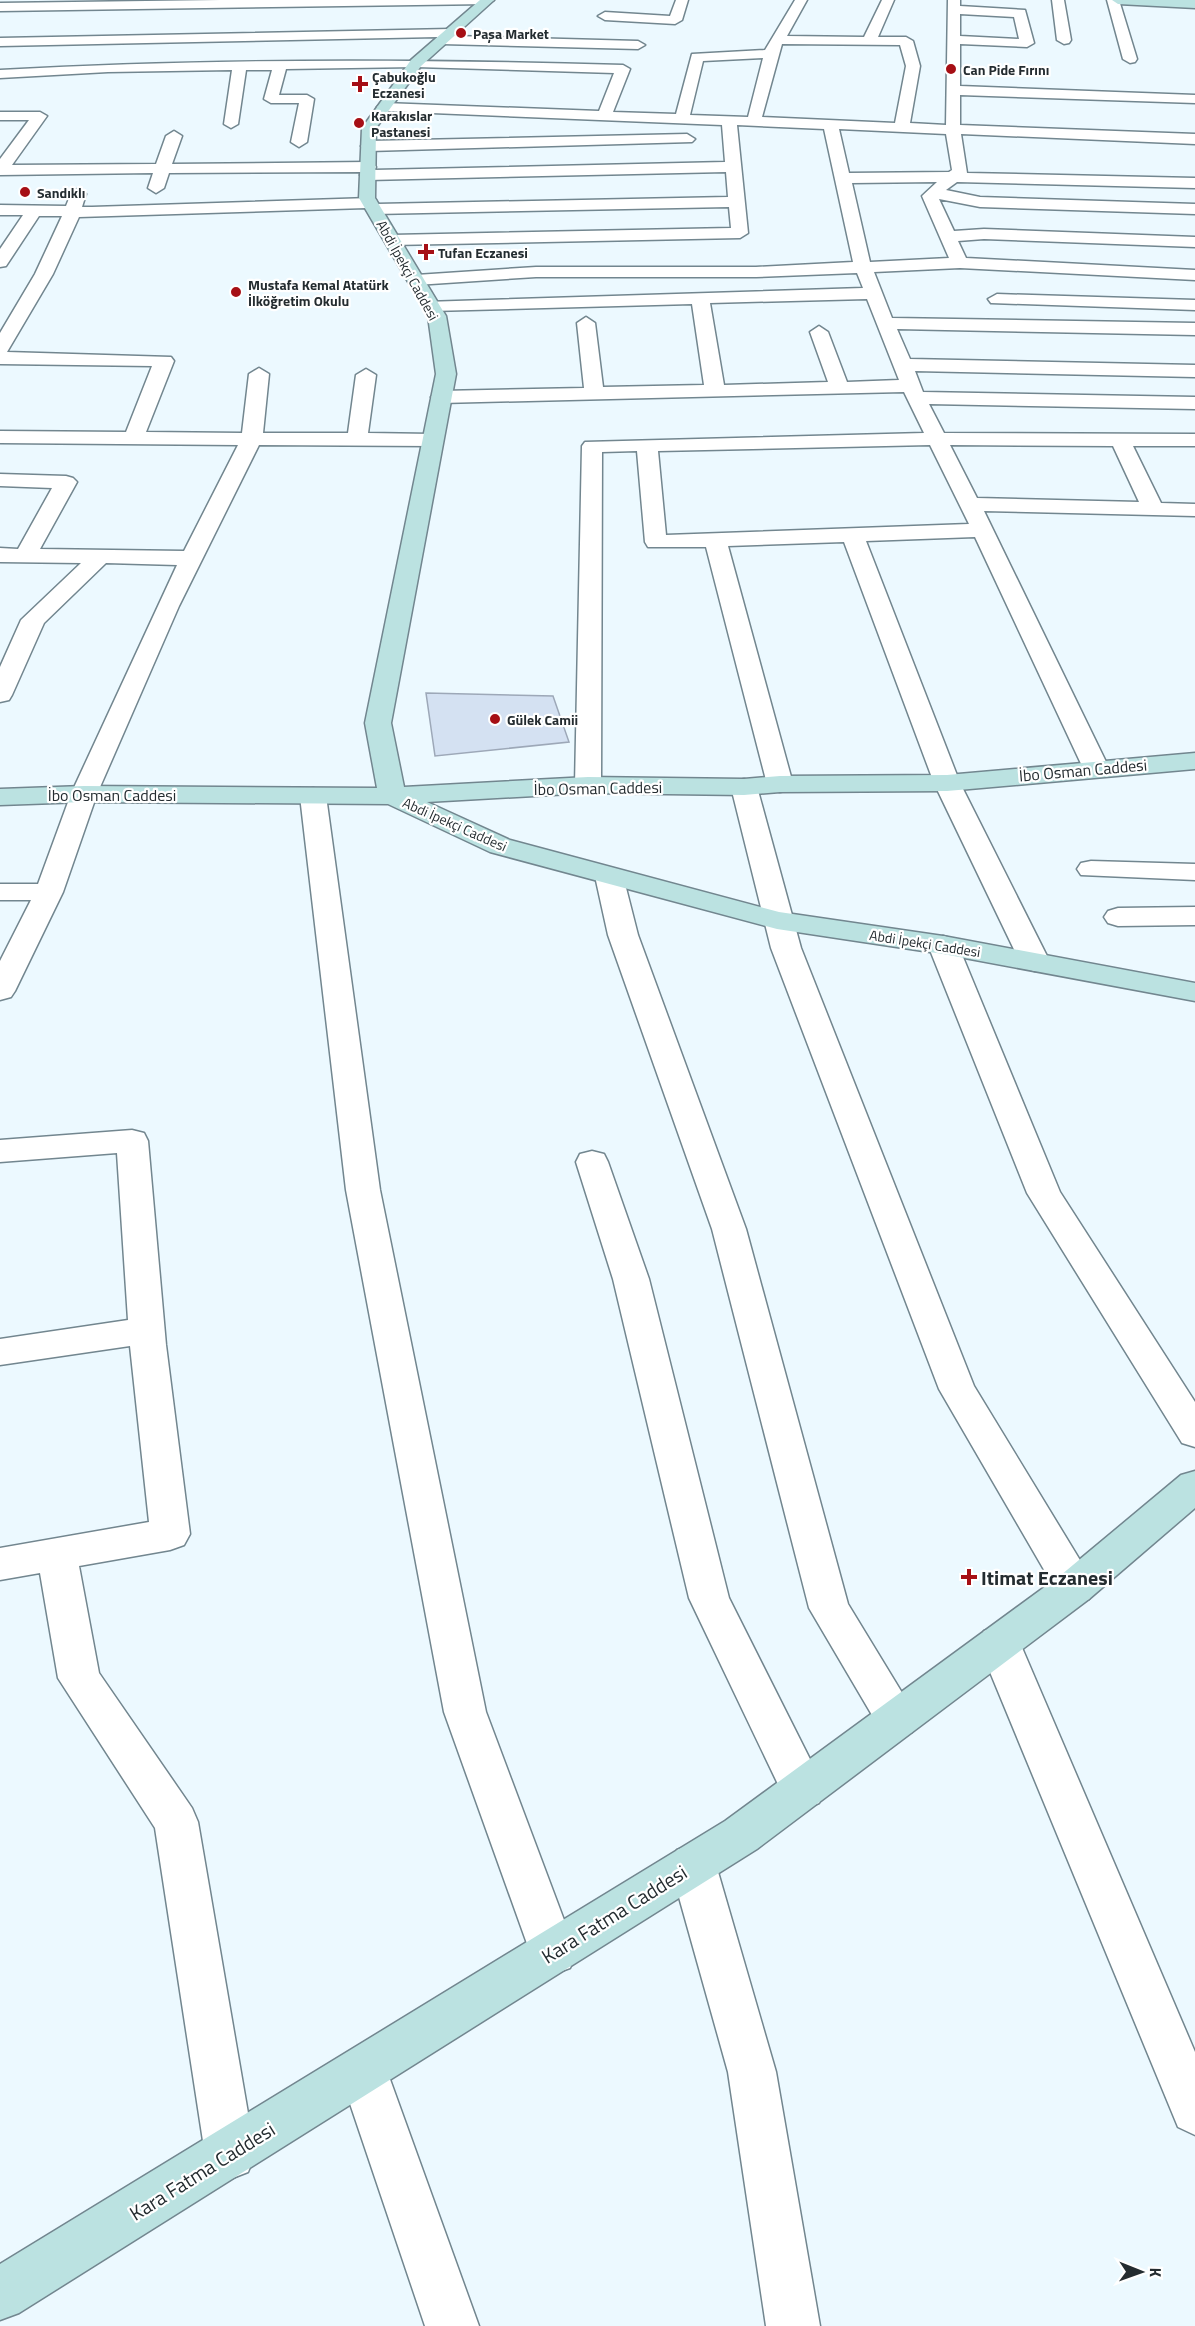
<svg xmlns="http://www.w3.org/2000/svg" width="1195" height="2326" font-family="'Titillium Web',sans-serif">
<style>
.building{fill:#d4e1f2;stroke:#9da8b8;stroke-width:1.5}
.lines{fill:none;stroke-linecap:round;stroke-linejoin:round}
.street-casing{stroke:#72868f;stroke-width:3}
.secondary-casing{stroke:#72868f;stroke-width:3}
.street{fill:#fff;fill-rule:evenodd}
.secondary{fill:#bbe2e1;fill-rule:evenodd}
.poi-dot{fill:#a60f15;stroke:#fff;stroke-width:2}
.labels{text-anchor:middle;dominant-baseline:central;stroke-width:4.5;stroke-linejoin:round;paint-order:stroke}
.far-poi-label{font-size:14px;font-weight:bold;fill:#242c30;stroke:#fff;text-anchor:start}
.far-street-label{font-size:14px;fill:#242c30;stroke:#fff}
.street-label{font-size:16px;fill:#242c30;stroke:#fff}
.near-poi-label{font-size:20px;font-weight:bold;fill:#242c30;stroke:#fff;text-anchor:start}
.near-street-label{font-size:20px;fill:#242c30;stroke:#fff}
</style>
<rect width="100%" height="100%" fill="#ecf9ff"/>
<path class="building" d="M426,693L553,696L569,742L435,756Z"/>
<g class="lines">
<defs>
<path id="street" d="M220,0H494L488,4L0,11V3Z
M676,0H688L682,20L675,24L605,20L598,16L605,12L670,16Z
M795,0H807L787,36L864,37L882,0H894L878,37H906L913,41L920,66L910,123L946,125L948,0H960V6L1025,10L1034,43L1027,47L960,44V86L1195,95V103L960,95V125L1195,134V144L961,134L967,173L1195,178V188L957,182L946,190L980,197L1195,204V214L980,207L939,199L954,231L984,229L1195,237V247L984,239L958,241L966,258L1195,270V280L960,268L874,272L892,318L1195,323V335L897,329L910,359L1195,365V377L915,371L923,392L1195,397V409L929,404L944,433L1195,434V446H1133L1161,503L1195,504V516L984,511L1109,768L1105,774L1096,776L1087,774L1083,768L975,537L866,541L960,783L1050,962L1045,968L1035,971L1025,968L1020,962L934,783L844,542L728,546L793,784L789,790L780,792L771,790L767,784L706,547H648L645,542L637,451L602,452L601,785L597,791L588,793L579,791L575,785L582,446L585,442L924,433L904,392L441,403L431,397L441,391L584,388L577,323L586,317L595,323L603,387L704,385L692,304L431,311L425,310L422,306L425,302L863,288L857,273L756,277H536L416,285L407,280L416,275L536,267H756L853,262L824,129L737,125L748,233L740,238L392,245L384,240L392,235L731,228L729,207L374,214L368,212L366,208L79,217L53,274L7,352L171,357L174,361L146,432L242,433L249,374L259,368L269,374L263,433H348L356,375L366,369L376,375L368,433L432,434L439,436L442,440L439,444L432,446L259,445L179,606L97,794L63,892L15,991L11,997L0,1000V961L31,900H0V884H38L71,794L177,565L106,563L44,623L12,695L9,700L0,702V667L21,620L81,563L0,562V548L18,549L52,488L0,486V474L66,476L73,478L77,482L40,549L184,551L238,445L0,443V431L126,432L152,366L0,364V333L35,274L62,216H39L6,266L0,267V249L23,215H0V205L66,206L72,191L78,189L86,194L82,207H92L370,198L376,200L377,204L728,197L726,172L368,180L362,178L360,175L362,172L169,173L164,188L156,193L148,188L153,173L0,175V159L29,120H0V112H40L47,116L12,165L156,164L166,136L174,131L182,136L172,164L368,162L374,164L376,167L374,170L725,162L722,125L384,111L377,107L384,103L599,111L614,73L416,67L286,69L279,95H307L314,99L307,142L299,147L291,142L299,103H271L264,99L272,70H246L238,124L231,128L224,124L232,70L108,72L0,78V70C208,58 415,59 623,65L630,69L613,112L676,114L692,54L765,50ZM960,14L1014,17L1019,39L960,36ZM782,44L900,45L906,66L895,123L762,117ZM763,58L748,117L690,115L703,61ZM839,129L946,134L952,170L949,172L849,173ZM937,182L922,196L949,258L870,262L852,183ZM867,299L899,380L847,382L828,332L819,326L810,332L828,382L724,385L710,303ZM930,445L969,524L666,535L658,451ZM950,445L1113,446L1139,502L977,498Z
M1052,0H1064L1071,40L1069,43L1064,44L1057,40Z
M1107,0H1119L1137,59L1135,62L1130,63L1123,59Z
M451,29L458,33L454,36L638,41L645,45L638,49L442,44L437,43V37L0,46V38Z
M687,134L695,139L692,142L369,151L361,146L369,141Z
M997,294L1195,300V310L991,303L988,299Z
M744,779L753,781L757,787L801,948L974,1386L1089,1575L1095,1587L1089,1599L1075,1604L1061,1599L939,1389L771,948L731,787L735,781Z
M313,788L322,790L326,796L380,1190L486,1712L576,1952L570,1968L553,1974L536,1968L530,1952L444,1712L346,1190L300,796L304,790Z
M1091,861L1195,864V880L1081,875L1077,869L1081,863Z
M609,868L619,870L623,876L638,935L746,1229L848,1604L918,1719L912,1732L897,1737L882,1732L809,1608L712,1229L608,935L595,876L599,870Z
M1195,907V925L1118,926L1108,923L1104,917L1108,911L1118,908Z
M943,936L953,939L958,945L1060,1192L1195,1402V1447L1182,1443L1027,1193L928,945L933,939Z
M132,1130L144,1133L148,1141L166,1345L190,1534L184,1545L170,1550L79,1566L99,1673L192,1808L198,1822L255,2154L248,2172L230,2179L212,2172L205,2154L155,1828L58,1678L40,1573L0,1580V1548L149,1522L130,1346L0,1365V1339L128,1320L117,1153L0,1162V1140Z
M592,1151L604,1154L608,1162L649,1279L729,1598L825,1789L819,1803L803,1809L787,1803L689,1598L613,1279L576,1162L580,1154Z
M999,1626L1014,1631L1020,1643L1195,2052V2135L1178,2127L978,1643L984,1631Z
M693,1844L709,1850L716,1865L776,2072L820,2326H766L728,2072L670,1865L677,1850Z
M363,2047L380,2054L387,2071L479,2326H425L339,2071L346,2054Z"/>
<path id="secondary" d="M480,0H494L421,66L376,128L375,198L446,316L456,374L391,723L404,787L588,777L744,779L780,776L947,775L1195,753V769L947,791L780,792L744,795L588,793L427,802L510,840L779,912L943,936L1195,983V1001L943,954L777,929L490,852L388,804L84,802L0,805V789L84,786L377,788L365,723L436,374L428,316L359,198L362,128L411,60Z
M1112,0H1195V8L1118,4Z
M1195,1471V1508L1089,1599L757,1849L19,2313L0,2320V2264L725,1821L1061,1575L1181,1475Z"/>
</defs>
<use href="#street" class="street-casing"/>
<use href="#secondary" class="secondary-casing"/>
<use href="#street" class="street"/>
<use href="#secondary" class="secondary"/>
</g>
<g class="poi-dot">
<circle cx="461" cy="33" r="6"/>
<circle cx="951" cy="69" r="6"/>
<path d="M357 75h6v6h6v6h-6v6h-6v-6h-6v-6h6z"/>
<circle cx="359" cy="123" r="6"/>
<circle cx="25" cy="192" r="6"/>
<path d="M423 243h6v6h6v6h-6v6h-6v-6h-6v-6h6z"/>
<circle cx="236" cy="292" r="6"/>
<circle cx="495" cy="719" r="6"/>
<path d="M966 1568h6v6h6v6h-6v6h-6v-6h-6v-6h6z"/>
</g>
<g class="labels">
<g class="far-poi-label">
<text x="473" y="33">Paşa Market</text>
<text x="963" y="69">Can Pide Fırını</text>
<text x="372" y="76">Çabukoğlu<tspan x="372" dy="16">Eczanesi</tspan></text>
<text x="371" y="115">Karakıslar<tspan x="371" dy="16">Pastanesi</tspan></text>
<text x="37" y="192">Sandıklı</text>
<text x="438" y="252">Tufan Eczanesi</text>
<text x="248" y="284">Mustafa Kemal Atatürk<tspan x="248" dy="16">İlköğretim Okulu</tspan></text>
<text x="507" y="719">Gülek Camii</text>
</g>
<g class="far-street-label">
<text transform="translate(408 270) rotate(61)">Abdi İpekçi Caddesi</text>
<text transform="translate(455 824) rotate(24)">Abdi İpekçi Caddesi</text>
<text transform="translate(925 943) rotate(9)">Abdi İpekçi Caddesi</text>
</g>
<g class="street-label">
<text transform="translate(1083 770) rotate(-5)">İbo Osman Caddesi</text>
<text transform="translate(598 788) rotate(-1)">İbo Osman Caddesi</text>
<text x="112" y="795">İbo Osman Caddesi</text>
</g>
<g class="near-poi-label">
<text x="981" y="1577">Itimat Eczanesi</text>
</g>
<g class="near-street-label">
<text transform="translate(614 1914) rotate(-32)">Kara Fatma Caddesi</text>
<text transform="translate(202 2171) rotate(-32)">Kara Fatma Caddesi</text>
</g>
</g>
<g transform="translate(1141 2272) rotate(91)" stroke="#ffffff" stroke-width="4.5" paint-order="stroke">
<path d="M0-4.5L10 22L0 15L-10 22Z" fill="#242c30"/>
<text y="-9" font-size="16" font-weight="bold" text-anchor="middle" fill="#242c30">K</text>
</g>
</svg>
